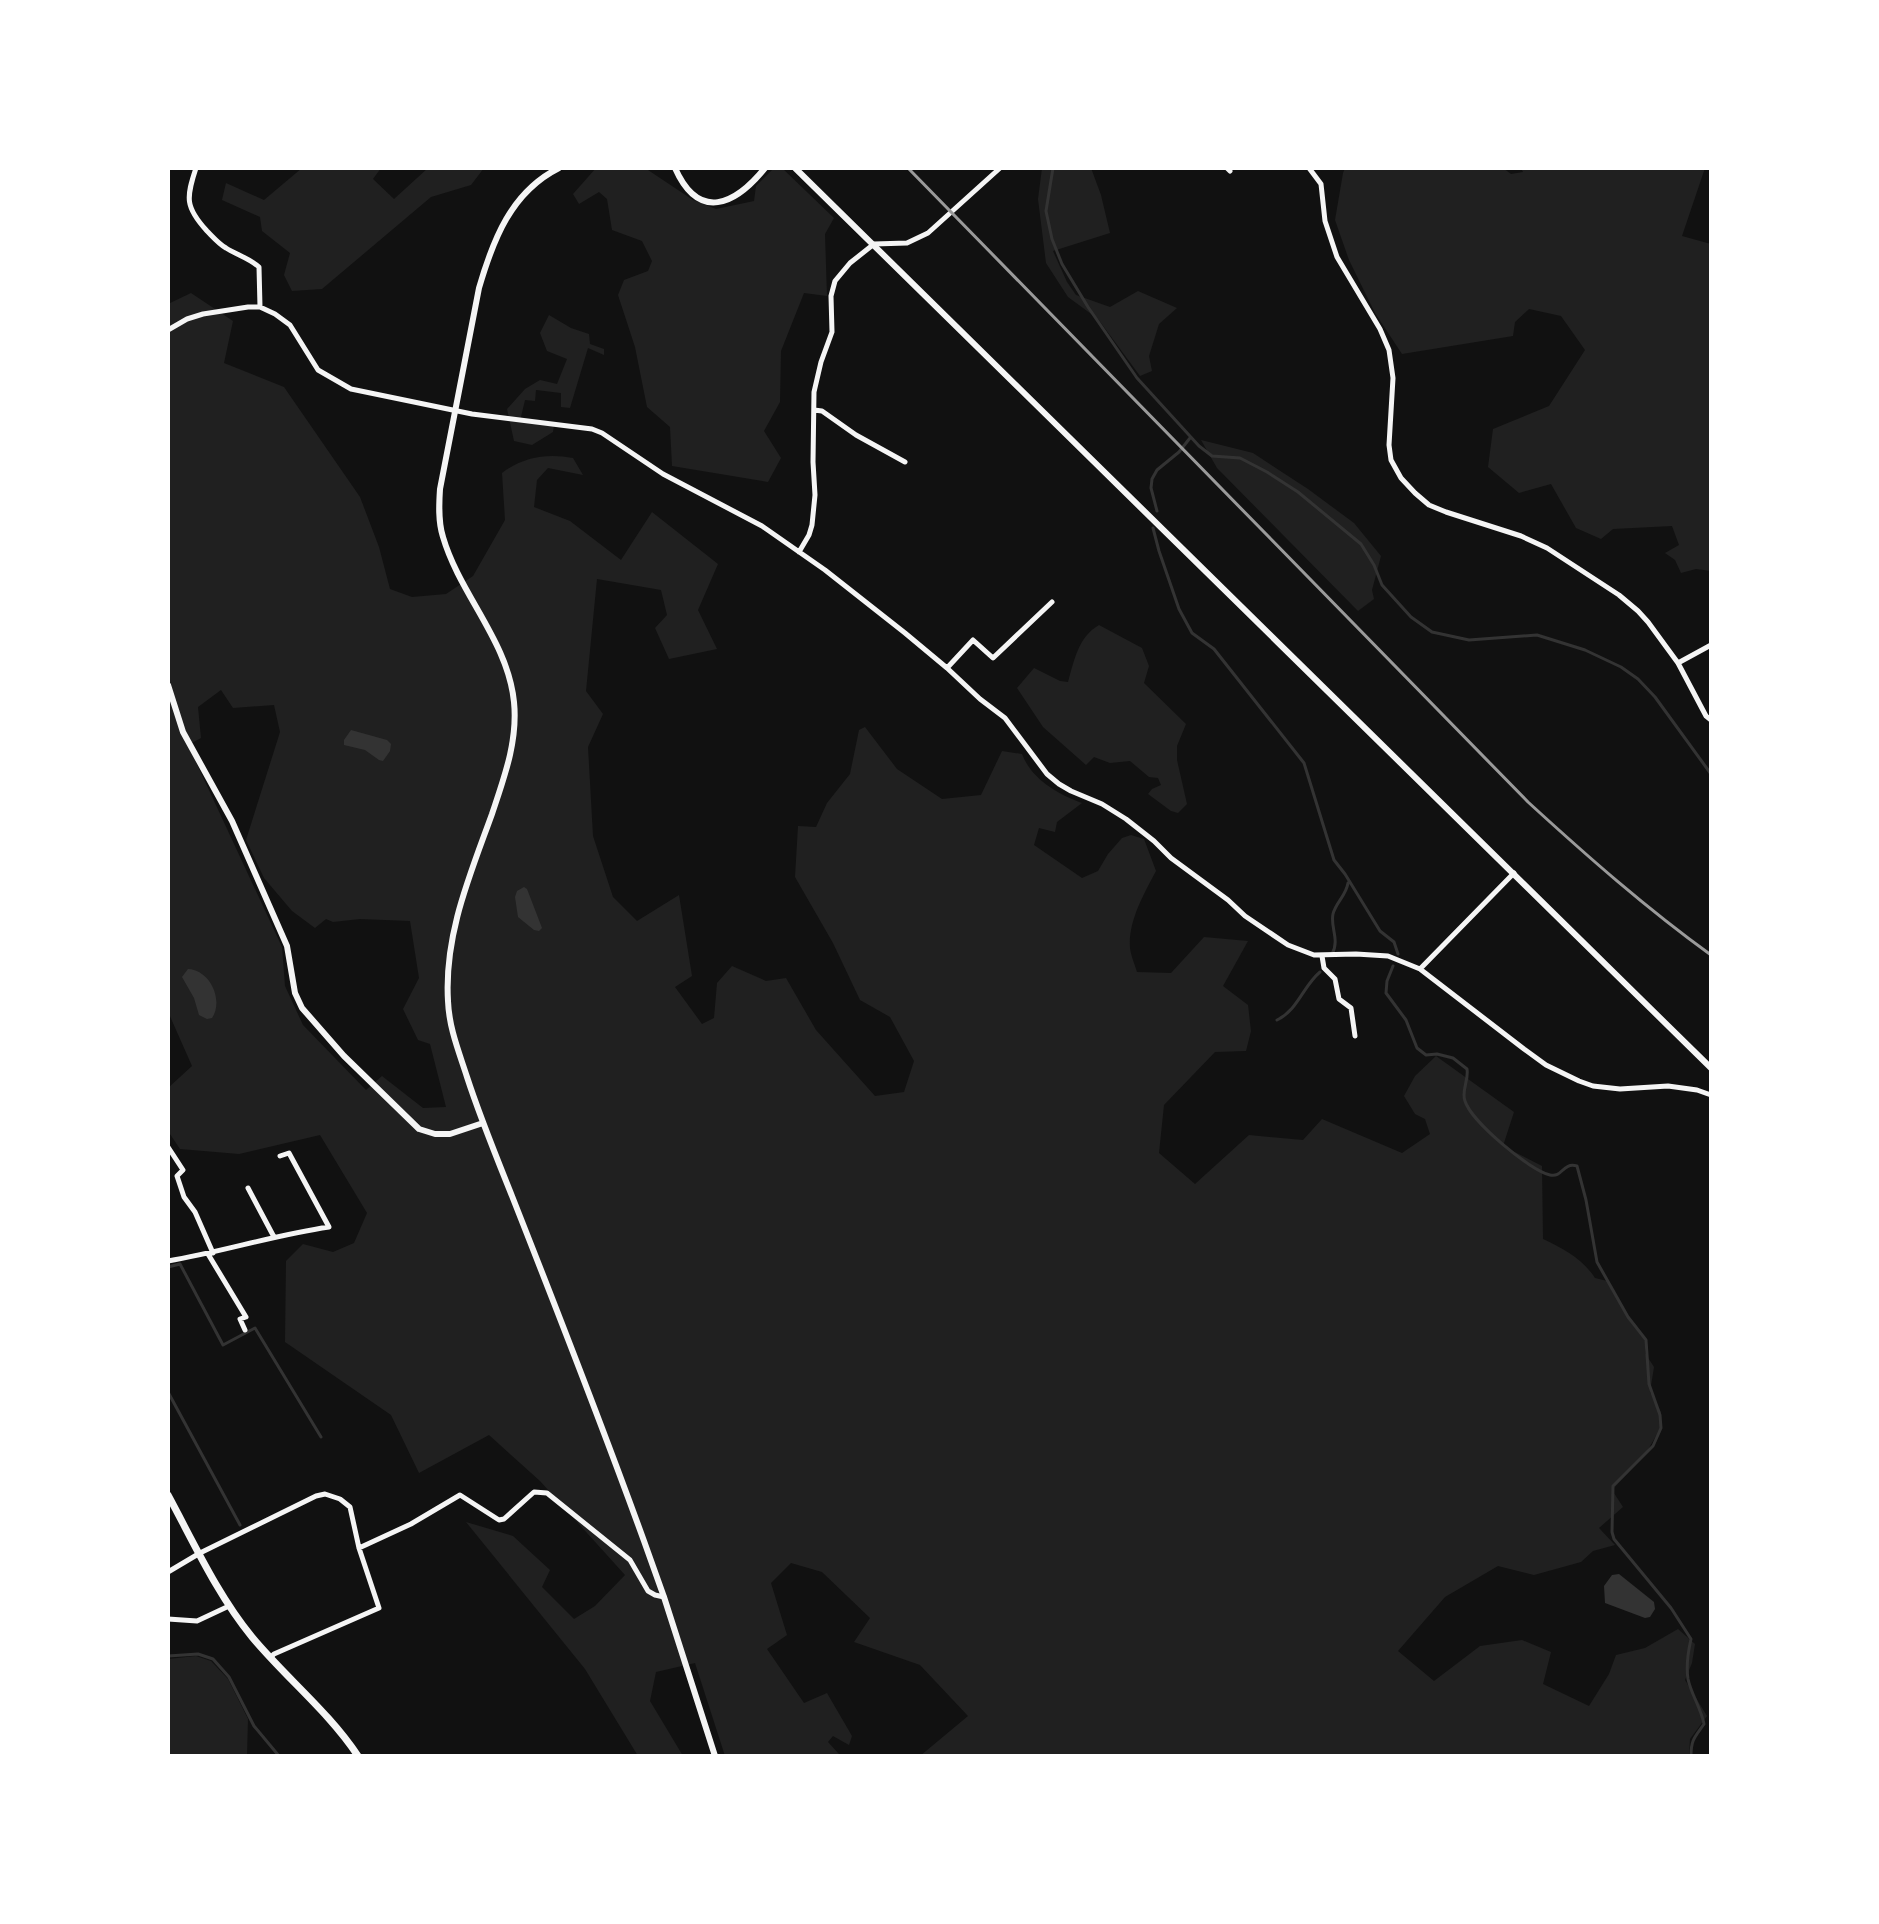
<svg xmlns="http://www.w3.org/2000/svg" width="1879" height="1924" font-family="Karla,sans-serif">
<style>
.green{fill:#202020;fill-rule:evenodd}
.water{fill:#333}
.lines{fill:none;stroke-linecap:round;stroke-linejoin:round}
.stream{stroke:#333;stroke-width:3}
.minor{stroke:#f5f5f5;stroke-width:5}
.tertiary{stroke:#f5f5f5;stroke-width:6}
.secondary{stroke:#f5f5f5;stroke-width:7}
.rail{stroke:#9a9a9a;stroke-width:3}
</style>
<rect width="100%" height="100%" fill="#111"/>
<path class="green" d="M302,168H381L373,179L394,199L428,168H484L471,185L431,197L322,289L292,291L284,275L290,253L262,231L260,217L222,200L226,183L264,200Z
M596,168L648,170L693,200L716,209L754,201L756,186L774,168H782L834,218L825,234L827,296L804,293L781,351L780,402L764,431L781,458L768,482L672,466L670,427L647,407L635,347L618,295L624,280L648,271L652,261L642,241L612,230L607,199L599,192L579,204L573,194Z
M1042,168H1091L1101,195L1110,233L1053,251L1067,282L1076,295L1110,307L1138,291L1177,308L1159,324L1149,356L1152,371L1140,376L1098,319L1068,297L1046,263L1038,199Z
M1345,168H1503L1511,174L1523,172L1521,168H1705L1682,236L1711,244V571L1696,569L1681,573L1675,560L1665,553L1679,545L1672,526L1613,529L1601,539L1576,528L1551,484L1519,493L1488,467L1493,429L1549,406L1585,350L1561,316L1529,309L1515,322L1513,336L1402,354L1375,313L1349,260L1335,220L1343,173Z
M191,293L233,321L224,363L284,387L360,497L379,547L390,589L412,597L446,594L473,576L505,520L502,473C523,457 547,453 573,458L583,475L548,468L537,480L534,507L570,521L621,560L652,512L718,564L698,610L717,649L669,659L655,628L667,615L661,590L597,579L586,691L603,714L588,747L593,836L613,897L637,921L679,895L692,976L675,987L702,1024L714,1018L717,983L732,966L766,981L786,978L816,1030L875,1096L904,1092L914,1061L890,1017L860,1000L833,943L795,877L798,826L816,827L827,803L850,774L859,730L865,727L897,769L942,799L981,795L1002,751L1022,754C1032,780 1058,794 1082,803L1057,822L1055,832L1039,828L1034,845L1082,878L1098,871L1108,854L1122,838L1131,835L1144,839L1156,871C1144,894 1128,921 1130,948C1131,956 1135,965 1137,972L1171,973L1204,937L1248,941L1223,986L1248,1005L1251,1031L1246,1051L1215,1052L1164,1105L1159,1153L1195,1184L1249,1135L1303,1140L1322,1119L1402,1153L1430,1134L1425,1119L1415,1114L1404,1096L1415,1076L1436,1056L1514,1112L1503,1146L1542,1166L1543,1239C1564,1249 1582,1258 1595,1278L1607,1281L1631,1323L1645,1341V1353L1654,1367L1650,1392L1661,1412V1427L1645,1455L1612,1490L1623,1507L1599,1528L1615,1545L1593,1551L1581,1562L1534,1575L1498,1566L1445,1597L1398,1651L1434,1681L1480,1646L1522,1640L1551,1652L1543,1684L1589,1706L1609,1674L1616,1655L1645,1648L1678,1629L1695,1644L1692,1663L1685,1680L1707,1716L1690,1739L1689,1756H920L968,1716L920,1665L854,1642L870,1618L822,1572L791,1563L771,1583L787,1635L767,1649L804,1703L827,1693L852,1736L849,1745L833,1736L828,1742L839,1754L838,1756H725L695,1663L656,1672L650,1701L683,1756H638L585,1669L466,1522L513,1536L550,1570L542,1587L574,1619L595,1606L625,1575L540,1481L489,1435L419,1473L391,1415L285,1342L286,1261L303,1244L333,1252L354,1243L367,1213L320,1135L239,1154L180,1149L168,1131V1088L192,1066L169,1014L168,1006V304ZM221,690L233,708L274,705L280,732L246,840L264,878L292,911L315,928L326,919L333,922L360,919L410,921L419,978L403,1009L418,1040L430,1044L446,1107L423,1108L382,1076L366,1090L303,1025L285,986L282,947L188,745L201,738L198,707Z
M549,315L571,328L589,334L590,344L604,349V355L588,348L570,408L561,407V393L536,390L535,401L525,400L520,421L554,425L553,432L532,445L514,441L507,409L525,389L540,380L557,384L567,359L547,351L540,333Z
M1201,440L1253,453L1308,489L1354,523L1381,556L1372,590L1374,599L1358,611L1217,468Z
M1099,625L1142,648L1149,666L1144,683L1186,724L1177,746V760L1187,804L1178,813L1171,811L1148,794L1152,789L1161,785L1158,778L1149,777L1130,761L1110,763L1094,757L1086,765L1043,727L1017,688L1034,668L1060,681L1068,682C1074,661 1078,637 1099,625Z
M196,1656L211,1661L228,1679L248,1719L247,1756H168V1659Z"/>
<path class="water" d="M351,730L387,740L391,744L390,751L383,761L379,760L365,750L344,745V740Z
M524,887L527,889L542,928L539,931L534,930L518,917L515,897L517,891Z
M188,969C210,970 224,1000 212,1018L207,1019L199,1015L194,998L182,977Z
M1619,1574L1654,1602L1655,1609L1650,1617L1645,1618L1605,1603L1604,1586L1612,1575Z"/>
<g class="lines">
<path class="stream" d="M1053,168L1046,211L1052,239L1062,264L1088,307L1137,378L1199,446L1212,456L1240,458L1267,472L1298,492L1361,544L1374,565L1382,585L1411,617L1432,632L1469,640L1537,635L1585,650L1621,667L1638,679L1655,697L1711,774
M1157,511L1151,488L1152,479L1157,470L1179,452L1190,438
M1153,528L1159,551L1179,609L1192,633L1214,649L1304,763L1334,860L1345,874L1380,931L1394,942L1398,954
M1332,954C1340,940 1330,927 1333,914C1336,902 1346,896 1348,883
M1393,966L1387,981L1386,993L1406,1020L1417,1048L1426,1055L1437,1054L1453,1058L1467,1069C1469,1080 1461,1091 1465,1101C1471,1121 1529,1170 1550,1175C1563,1178 1562,1162 1577,1166L1586,1200L1597,1262L1628,1317L1646,1340L1649,1384L1660,1415L1661,1428L1653,1446L1613,1486L1612,1532L1614,1539L1671,1608L1691,1639C1688,1652 1686,1666 1688,1679C1691,1694 1701,1708 1704,1724C1695,1737 1691,1739 1691,1756
M1277,1020C1298,1010 1303,986 1320,972
M168,1267L180,1264L223,1345L255,1328L321,1437
M168,1392L240,1525
M168,1656L198,1654L213,1659L229,1677L254,1726L279,1756"/>
<path class="minor" d="M196,168C186,198 185,207 207,231C213,237 219,244 226,248C237,255 249,258 259,267L260,307
M1227,168L1230,171
M1309,168L1321,184L1325,221L1337,257L1380,329L1389,350L1393,378L1389,445L1391,460L1401,478L1415,493L1429,505L1446,512L1521,536L1547,548L1619,595L1638,611L1648,622L1678,663L1706,716L1711,720
M168,330L187,319L203,314L248,307H260L275,314L290,325L318,370L351,389L472,414L592,429L602,433L663,474L762,526L825,570L905,633L947,668L980,699L1005,718L1047,774L1059,784L1071,791L1102,804L1126,819L1154,841L1171,858L1228,900L1245,916L1288,945L1314,955L1356,954L1388,956L1420,969L1524,1049L1546,1065L1579,1081L1593,1086L1620,1089L1668,1086L1697,1090L1711,1095
M814,410L822,411L856,435L905,462
M799,552L809,535L812,525L815,495L813,462L814,392L821,362L832,332L831,296L835,281L850,263L874,244L907,243L928,233L1000,168
M1678,663L1711,645
M947,668L973,640L993,658L1052,602
M1322,956L1324,968L1335,979L1339,999L1351,1008L1355,1036
M1420,969L1514,873
M168,1147L183,1170L177,1176L184,1197L195,1212L213,1253
M248,1188L274,1237
M208,1254L246,1317L240,1319L245,1330
M168,1261C222,1252 274,1235 329,1227L289,1153L280,1156
M359,1548L411,1524L460,1495L499,1520L504,1519L534,1492L547,1493L630,1560L648,1591L655,1595L664,1597
M168,1572L200,1553L316,1496L325,1494L340,1499L350,1507L359,1548L379,1608L274,1654L271,1657
M168,1619L197,1621L229,1606"/>
<path class="tertiary" d="M559,168C511,192 493,240 479,288L440,489C439,504 438,522 443,537C460,595 508,641 514,702C518,741 504,778 492,814C470,875 444,935 448,1001C449,1028 459,1052 467,1077C480,1117 496,1156 512,1196C557,1310 602,1425 644,1541L664,1597L715,1756
M675,168C699,222 735,205 765,168
M795,168L1711,1068
M168,685L183,732L232,821L287,946L295,993L302,1008L344,1056L419,1129L435,1134H450L483,1123"/>
<path class="secondary" d="M168,1495C194,1543 217,1594 252,1637C286,1678 328,1711 358,1756"/>
<path class="rail" d="M908,168L1528,802C1587,856 1646,908 1711,955"/>
</g>
<rect width="1879" height="1924" fill="none" stroke="#ffffff" stroke-width="340"/>
</svg>
